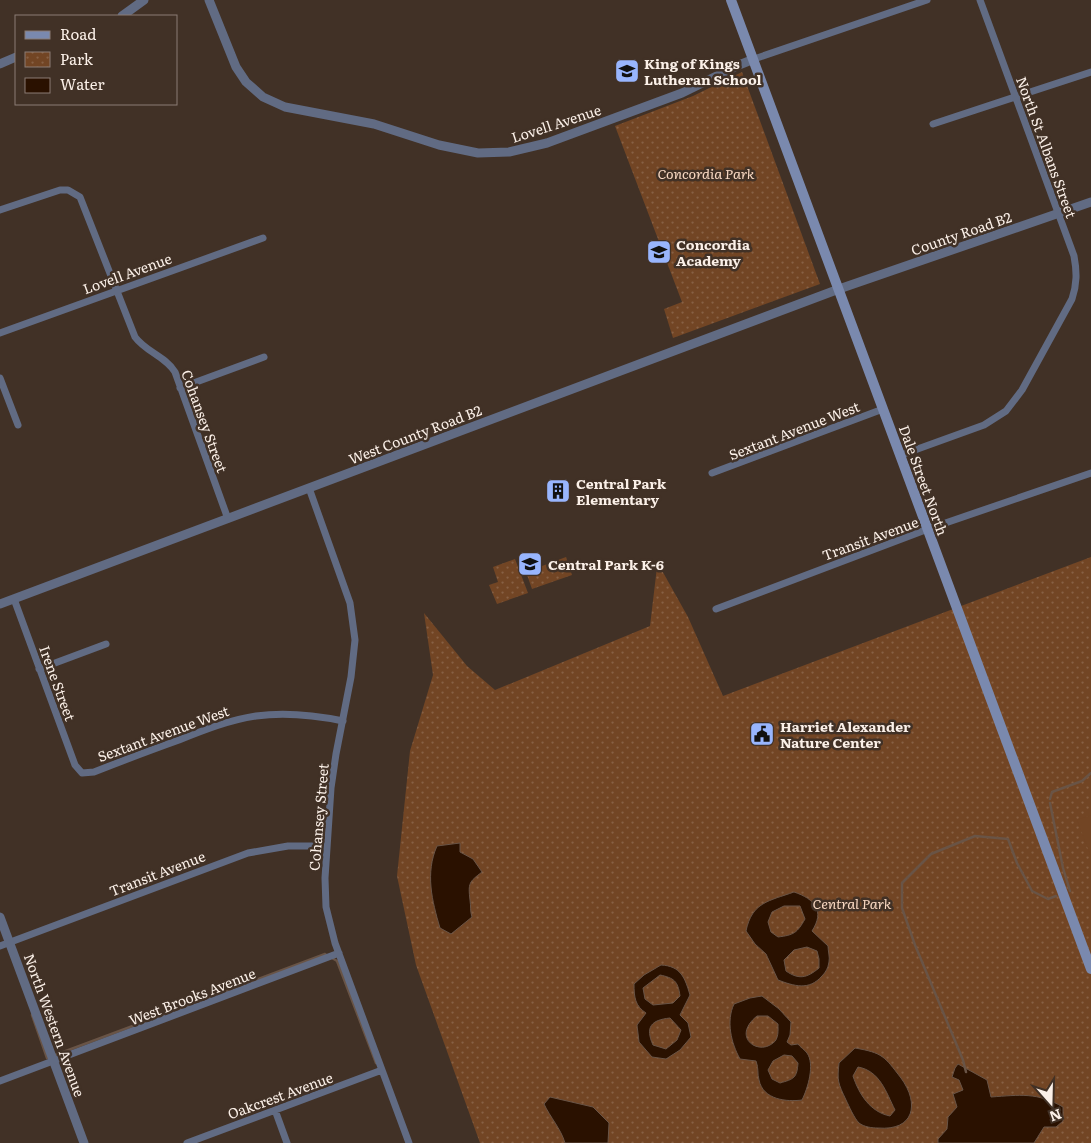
<svg xmlns="http://www.w3.org/2000/svg" width="1091" height="1143" font-family="Literata,serif">
<style>
.park{fill:url(#park-dots)}
.garden{fill:#724524}
.water{fill:#2a1100;stroke:#695446;fill-rule:evenodd}
.lines{fill:none;stroke-linecap:round;stroke-linejoin:round}
.stream{stroke:#695446;stroke-width:2.5}
.minor{stroke:#616b83;stroke-width:7}
.tertiary{stroke:#616b83;stroke-width:9}
.secondary{stroke:#7a89ae;stroke-width:10}
.labels{text-anchor:middle;dominant-baseline:central;stroke-width:5;stroke-linejoin:round;paint-order:stroke}
.poi-label{font-size:14px;font-weight:bold;fill:#fbf0e8;stroke:#413126;text-anchor:start}
.street-label{font-size:14px;fill:#fbf0e8;stroke:#413126}
.park-label{font-size:14px;font-style:italic;fill:#f8d8c2;stroke:#413126}
</style>
<defs>
<pattern id="park-dots" width="8" height="8" patternUnits="userSpaceOnUse" patternTransform="scale(1.25)"><rect width="8" height="8" fill="#724524"/><path d="M2 2h.1M6 6h.1" fill="none" stroke="#876044" stroke-width="1.8" stroke-linecap="round"/></pattern>
</defs>
<rect width="100%" height="100%" fill="#413126"/>
<path class="park" d="M742,72L820,284L673,338L664,309L682,302L615,126L693,96Z
M566,557L572,575L532,589L526,572Z
M1091,557V1143H480L416,965L397,876L410,751L433,675L424,613L467,666L495,690L650,626L657,567H660L688,617L723,696Z
M515,559L528,593L497,604L489,585L498,582L493,567Z"/>
<path class="garden" d="M1091,815V857L1077,820Z"/>
<path class="water" d="M460,843V852L473,859L482,872C469,882 468,883 470,900C471,907 470,911 472,917L451,934L440,928C432,901 425,873 437,846Z
M794,892C815,899 825,911 812,931L828,946C828,951 830,957 829,962C828,968 826,972 822,976C809,991 794,986 778,980L766,954L755,944L746,931C752,902 769,901 794,892ZM784,906H800L805,919C797,933 794,935 778,937L771,932L768,922L772,912ZM807,947L817,951L819,959V968C807,978 799,980 786,971L784,960L794,950Z
M661,965C681,966 685,978 690,995L680,1015L688,1023L691,1037L680,1050L666,1059L652,1057L639,1042L637,1025L646,1013C635,1006 634,997 634,984L644,975ZM660,975C674,978 678,981 680,996L673,1003L653,1005L645,999L643,988ZM670,1018L681,1030L677,1040L666,1049L653,1045C645,1027 651,1020 670,1018Z
M762,996L779,1009L791,1022L790,1035L787,1042L791,1045L798,1044C800,1047 805,1050 807,1053C815,1064 808,1088 802,1100C787,1102 763,1100 759,1080C757,1073 759,1069 756,1061L740,1059C731,1043 726,1021 734,1004L750,998ZM757,1016H768L778,1024C778,1030 779,1039 773,1043C758,1056 731,1037 757,1016ZM784,1055L792,1056L798,1063C797,1078 794,1079 780,1083L772,1079L768,1070L773,1061Z
M855,1048C883,1053 884,1056 901,1078C920,1104 914,1131 878,1128C872,1128 864,1127 859,1123C854,1118 849,1106 846,1100C838,1083 837,1081 839,1063ZM858,1067C880,1071 886,1092 895,1110L890,1116C870,1112 859,1094 853,1076Z
M958,1064L987,1080L991,1097C1020,1095 1037,1092 1063,1107V1121L1056,1127H1044L1034,1143H938V1139L947,1129L948,1117L957,1107L953,1094L963,1090L959,1080L952,1077L955,1068Z
M550,1097L593,1107L609,1123L608,1143H565C561,1129 550,1117 544,1104Z"/>
<g class="lines">
<path class="stream" d="M1050,799L1052,792L1082,781L1091,773
M1050,803L1063,868L1070,891
M332,958L337,961L376,1063
M32,1015L47,1058L325,954L327,956
M966,1072L963,1060L915,945L902,908V883L931,854L975,836L1008,839L1017,863L1032,891L1048,899L1056,896"/>
<path class="minor" d="M754,59L927,0
M933,124L1091,72
M0,210L60,190H68L80,197L135,337C146,352 165,356 175,372L228,519
M0,333L263,238
M0,378L18,425
M180,388L264,357
M901,455L984,425L1006,411L1022,390L1072,299C1077,284 1077,272 1074,256L980,0
M712,473L883,409
M309,488L350,603L355,640L351,677L336,754L331,788L325,878L326,907L335,943L409,1143
M14,599L75,765L82,773L94,772C122,761 151,750 179,740C204,730 229,720 256,716C285,712 314,715 343,721
M716,609L928,529L1091,473
M39,669L106,644
M0,946L248,853L288,846H327
M0,1081L339,953
M275,1110L287,1143
M187,1143L382,1070"/>
<path class="tertiary" d="M209,0L236,67L246,82L263,97L285,107L374,124L439,145L478,153L509,152L547,143L682,93L739,65L754,59
M122,16L144,0
M0,64L16,57
M0,604L839,289L1091,202
M0,917L84,1143"/>
<path class="secondary" d="M731,0L1091,969"/>
</g>
<defs>
<symbol id="school-square" viewBox="-11 -11 22 22"><rect x="-9" y="-9" width="18" height="18" rx="4" fill="#98b5fd" stroke="#413126"/><path d="M0-5L7-2L0 1L-7-2ZM-4 1L0 2.5L4 1V4Q0 6-4 4Z" fill="#111"/></symbol>
<symbol id="building-square" viewBox="-11 -11 22 22"><rect x="-9" y="-9" width="18" height="18" rx="4" fill="#98b5fd" stroke="#413126"/><path d="M-4-6H4V6H1V3H-1V6H-4ZM-2.5-4.3h1.7v1.8h-1.7ZM.8-4.3h1.7v1.8H.8ZM-2.5-1h1.7V.8h-1.7ZM.8-1h1.7V.8H.8Z" fill="#111"/></symbol>
<symbol id="civic-square" viewBox="-11 -11 22 22"><rect x="-9" y="-9" width="18" height="18" rx="4" fill="#98b5fd" stroke="#413126"/><path d="M-.6-6.5H3V-4.5H.6V-3L4-1V1h2V6H-6V1h2V-1L-.6-3ZM-1.2 2.5V6h2.4V2.5Z" fill="#111"/></symbol>
</defs>
<g fill-rule="evenodd">
<use href="#school-square" x="613" y="57" width="28" height="28"/>
<use href="#school-square" x="645" y="238" width="28" height="28"/>
<use href="#building-square" x="544" y="477" width="28" height="28"/>
<use href="#school-square" x="516" y="550" width="28" height="28"/>
<use href="#civic-square" x="748" y="720" width="28" height="28"/>
</g>
<g class="labels">
<g class="poi-label">
<text x="644" y="63">King of Kings<tspan x="644" dy="16">Lutheran School</tspan></text>
<text x="676" y="244">Concordia<tspan x="676" dy="16">Academy</tspan></text>
<text x="576" y="483">Central Park<tspan x="576" dy="16">Elementary</tspan></text>
<text x="548" y="564">Central Park K-6</text>
<text x="780" y="726">Harriet Alexander<tspan x="780" dy="16">Nature Center</tspan></text>
</g>
<g class="street-label">
<text transform="translate(556 123) rotate(-18)">Lovell Avenue</text>
<text transform="translate(1047 147) rotate(70)">North St Albans Street</text>
<text transform="translate(961 233) rotate(-19)">County Road B2</text>
<text transform="translate(127 273) rotate(-20)">Lovell Avenue</text>
<text transform="translate(205 421) rotate(70)">Cohansey Street</text>
<text transform="translate(794 430) rotate(-21)">Sextant Avenue West</text>
<text transform="translate(415 434) rotate(-21)">West County Road B2</text>
<text transform="translate(924 480) rotate(70)">Dale Street North</text>
<text transform="translate(870 538) rotate(-20)">Transit Avenue</text>
<text transform="translate(58 683) rotate(70)">Irene Street</text>
<text transform="translate(163 733) rotate(-20)">Sextant Avenue West</text>
<text transform="translate(318 817) rotate(-85)">Cohansey Street</text>
<text transform="translate(157 873) rotate(-21)">Transit Avenue</text>
<text transform="translate(192 996) rotate(-21)">West Brooks Avenue</text>
<text transform="translate(55 1025) rotate(70)">North Western Avenue</text>
<text transform="translate(280 1095) rotate(-20)">Oakcrest Avenue</text>
</g>
<g class="park-label">
<text x="706" y="173">Concordia Park</text>
<text x="852" y="903">Central Park</text>
</g>
</g>
<rect x="15" y="15" width="162" height="90" fill="#413126" stroke="#8b7d74"/>
<rect x="25" y="31" width="25" height="8" fill="#7a89ae" stroke="#8b7d74"/>
<text x="60" y="40" font-size="15" fill="#fbf0e8">Road</text>
<rect x="25" y="52" width="25" height="15" fill="url(#park-dots)" stroke="#8b7d74"/>
<text x="60" y="65" font-size="15" fill="#fbf0e8">Park</text>
<rect x="25" y="78" width="25" height="15" fill="#2a1100" stroke="#8b7d74"/>
<text x="60" y="90" font-size="15" fill="#fbf0e8">Water</text>
<g transform="translate(1051 1103) rotate(160)" stroke="#413126" stroke-width="4" paint-order="stroke">
<path d="M0-4L9 19L0 12L-9 19Z" fill="#fbf0e8"/>
<text y="-8" font-size="14" font-weight="bold" text-anchor="middle" fill="#fbf0e8">N</text>
</g>
</svg>
